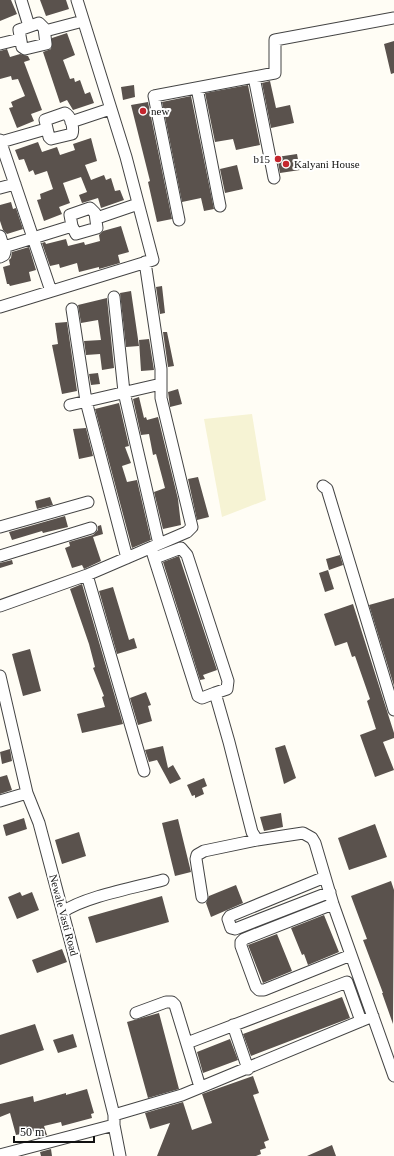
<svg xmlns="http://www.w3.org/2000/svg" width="394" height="1156" font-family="Georgia,serif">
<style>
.farmland{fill:#f6f3d4}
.building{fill:#5a524d}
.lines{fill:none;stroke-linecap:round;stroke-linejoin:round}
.street-casing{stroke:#444;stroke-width:13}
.street{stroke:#fff;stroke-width:11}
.poi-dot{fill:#c4262e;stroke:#fff;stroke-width:1.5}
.labels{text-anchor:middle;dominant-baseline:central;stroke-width:4;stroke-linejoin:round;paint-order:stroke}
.poi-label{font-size:11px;fill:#111;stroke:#fff;text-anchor:start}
.street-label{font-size:11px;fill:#111;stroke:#fff}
</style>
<rect width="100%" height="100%" fill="#fffdf5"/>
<path class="farmland" d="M252,414L266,500L222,517L204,419Z"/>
<path class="building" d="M0,0H11L17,14L0,21Z
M40,0H66L69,9L46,16Z
M67,33L75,55L63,60L70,79L74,78L75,82L80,80L85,94L90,92L94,103L73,110L67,100L60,103L43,52L51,49L52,38Z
M394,41V73L391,74L384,44Z
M7,49L10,57L20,54L28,56L30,60L24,62L42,110L31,114L34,121L17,128L9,108L13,107L11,102L25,96L18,79L12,80L11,76L0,79V51Z
M270,81L276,108L290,105L294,123L271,128L262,83Z
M134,85L135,97L123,100L121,87Z
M248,85L260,145L236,150L233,139L215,142L205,93Z
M191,96L214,209L204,211L201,198L182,202L162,102Z
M148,102L172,219L157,222L148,182L150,181L131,105Z
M91,138L97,161L85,165L91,180L104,175L106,180L111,178L115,191L120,190L124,200L101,208L98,198L82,203L79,195L87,192L81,177L63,183L70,203L59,207L62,214L44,221L37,200L41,199L40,194L53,189L47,171L35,175L33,170L29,172L24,159L19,160L15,150L38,142L42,152L57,147L60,155L75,150L73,144Z
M297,154L300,170L280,173L277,157Z
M237,165L243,189L225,193L220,169Z
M11,202L13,209L16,208L23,229L7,234L3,230L0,221V205Z
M121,226L129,252L118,255L120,263L99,269V267L79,272L77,263L60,268L59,264L50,266L42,243L45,242L46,244L66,239L68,246L84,242L85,245L100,241L99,235L103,231Z
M29,247L36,270L29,272L31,281L10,286L9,284H7L3,267L10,265L9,260L11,258L12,252Z
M162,286L165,313L160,314L156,287Z
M131,291L139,346L126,347L120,293Z
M107,298L114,368L102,370L100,354L86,355L84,341L101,340L98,320L81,323L78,305Z
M67,322L77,391L62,394L52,345L58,344L55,323Z
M163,332H167L174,366L168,367Z
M149,339L154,370L141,371L139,340Z
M98,373L100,384L91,385L89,374Z
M178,389L182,404L170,407L168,392Z
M139,397L144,418L146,417L147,420L158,417L178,499L181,525L163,529L154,492L165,488L156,454L153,455L149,434L141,435L133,399Z
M119,403L129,446L125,447L131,463L122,466L127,482L137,480L151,540L132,548L95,409Z
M86,428L93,456L79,459L73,429Z
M198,477L209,517L197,520L188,479Z
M50,497L53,505L37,509L35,501Z
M65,516L68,527L43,533L42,531L12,540L9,532Z
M101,525L103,534L93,537L101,561L84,569L82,565L72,568L65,548L70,546L69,542L93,535L98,530V526Z
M340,555L343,565L329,570L326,559Z
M179,556L217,670L203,675L205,679L200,680L163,562Z
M12,560L13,564L0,568V563Z
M328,570L334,589L325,592L319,573Z
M82,584L123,724L82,733L77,714L105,707L102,697L104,696L93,668L95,667L89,644L70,589Z
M113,587L129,640L134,638L137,648L117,654L99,591Z
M394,598V686L369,605Z
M353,604L394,733V738L383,742L394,770L375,777L360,735L376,729L367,701L370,699L355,656L352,657L347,642L335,646L324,614Z
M30,649L41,691L23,696L12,654Z
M146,692L151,705L148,706L152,721L138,725L130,698Z
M285,745L296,778L284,784L275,748Z
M163,746L168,768L173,765L181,779L170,784L157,760L149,762L145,750Z
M10,749L12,761L2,764L0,752Z
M7,775L12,790L0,794V777Z
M204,778L207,786L202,788L204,794L195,798V795L192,796L187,785Z
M281,813L283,827L264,831L260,817Z
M24,818L27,829L6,836L3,825Z
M178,819L191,872L175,876L162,823Z
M375,824L387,857L349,870L338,838Z
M79,832L86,856L62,864L55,840Z
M391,881L394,890L393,1024L382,993H383L363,940L367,939L351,896Z
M236,885L243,903L211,917L206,903L209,896Z
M20,892L22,896L32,892L39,910L17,919L8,897Z
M162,896L169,922L96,943L88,917Z
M324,915L339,952L308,965L304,954L302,955L291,928Z
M277,934L292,971L263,983L248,945Z
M62,949L67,962L37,973L32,960Z
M342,997L350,1018L251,1056L243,1034Z
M159,1013L179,1089L148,1098L127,1022Z
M35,1024L44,1050L0,1065V1035Z
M73,1034L77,1047L58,1053L53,1040Z
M230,1039L238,1060L203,1073L197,1052Z
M253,1076L259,1093L253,1095L269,1140L264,1142L266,1148L260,1150L261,1154L256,1156H157L170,1123L150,1129L145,1113L183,1102L192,1130L212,1123L202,1094Z
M87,1089L94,1113L91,1114L92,1118L62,1126L61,1122L44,1126L47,1135L38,1138L35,1131L16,1135L10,1113L0,1117V1104L33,1096L34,1102L66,1093V1095Z
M332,1145L336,1156H307Z
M51,1149L52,1156H41L40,1152Z"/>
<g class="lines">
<defs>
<path id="street" d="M21,0L29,26
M39,23L44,28L46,44L25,49L22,47L19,30Z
M45,31L83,21
M0,44L20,39
M254,77L274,178
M197,88L220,206
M65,113C71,116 74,128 72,134L51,139L49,137L45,120Z
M71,122L110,109
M0,140L51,291
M1,142L46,129
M0,188L15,184
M90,208L95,213L97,228L76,234L72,226L70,215Z
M97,218L138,204
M179,220L154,96L275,73V40L394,18
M0,236L5,252L4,255L0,257
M4,247L72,226
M114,297L124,392L159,544
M0,307L153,260L126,157L77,0
M72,309L86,401L127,558
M70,405L161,384
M323,486L327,489L394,710
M0,527L88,502
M151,548L198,696L202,698L215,693L229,742L252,832L257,840L303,833L312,838L315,843L333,904L394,1076
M0,556L91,528
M155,558L181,548L187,555L228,681L227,689L215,693
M87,575L187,532L192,527L161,398V369L145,262
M0,606L87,575L144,771
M0,676L27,793L39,823L73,951L114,1115V1125L120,1156
M0,801L27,793
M325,877L230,916L228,919L231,928L235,929L330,892
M202,897L196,859L197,855L204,851L257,840
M333,904L244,939L241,942V946L256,987L259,990H264L351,955
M63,912C83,897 137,887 163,880
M136,1013L166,1002H172L175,1005L200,1087
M233,1025L248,1069
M187,1043L347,982L361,1021
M114,1115L182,1095L373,1016
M0,1155L114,1125"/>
</defs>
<use href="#street" class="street-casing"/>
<use href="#street" class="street"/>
</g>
<g class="poi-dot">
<circle cx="143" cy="111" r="4"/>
<circle cx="278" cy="159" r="4"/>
<circle cx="286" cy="164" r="4"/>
</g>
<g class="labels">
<g class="poi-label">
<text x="151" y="111">new</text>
<text x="270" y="159" text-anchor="end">b15</text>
<text x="294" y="164">Kalyani House</text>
</g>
<g class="street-label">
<text transform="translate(64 915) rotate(75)">Newale Vasti Road</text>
</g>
</g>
<path d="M14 1136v6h80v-6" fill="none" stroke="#111111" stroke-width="2"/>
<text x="20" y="1136" font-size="12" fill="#111111" stroke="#ffffff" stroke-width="3" paint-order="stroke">50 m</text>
</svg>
